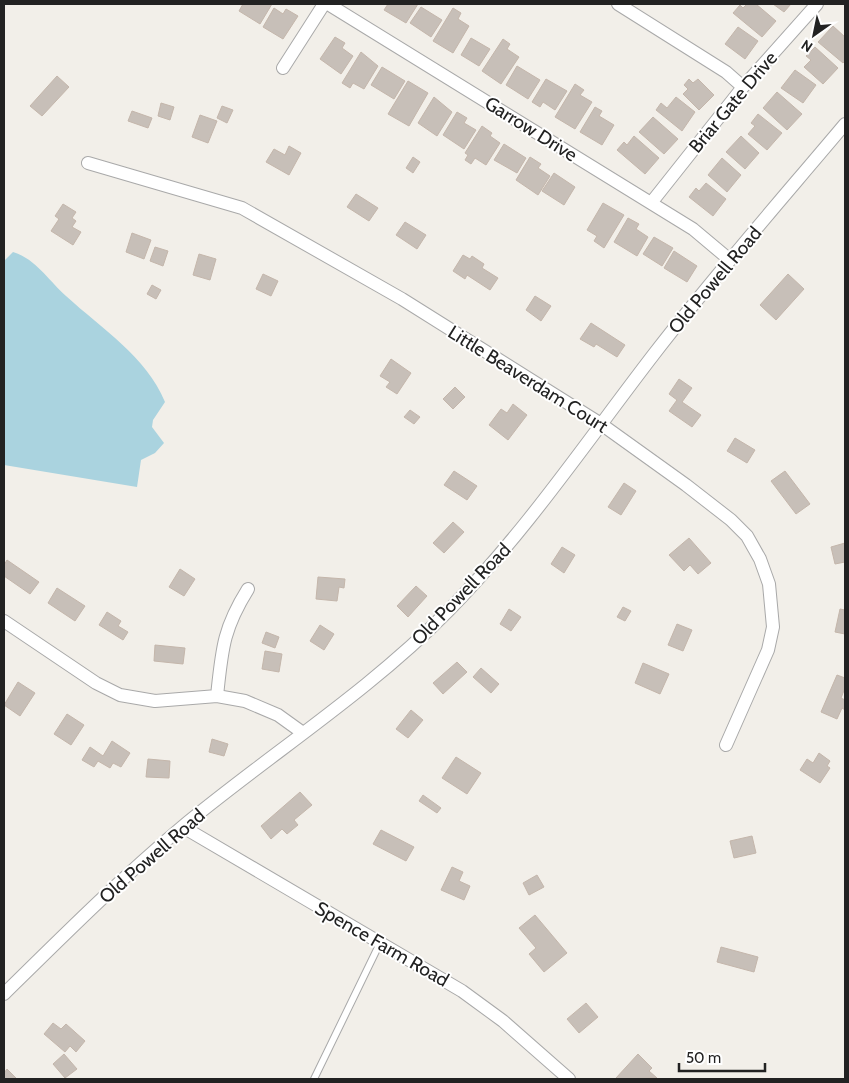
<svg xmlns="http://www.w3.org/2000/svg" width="849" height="1083" font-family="Cabin,sans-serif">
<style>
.water{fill:#aad3df}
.building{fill:#c7bfb8;stroke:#c4b6ab}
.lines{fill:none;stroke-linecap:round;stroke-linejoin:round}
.service-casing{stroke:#a9a9a9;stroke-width:8}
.minor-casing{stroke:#a9a9a9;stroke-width:14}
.service{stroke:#fff;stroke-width:6}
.minor{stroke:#fff;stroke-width:12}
.labels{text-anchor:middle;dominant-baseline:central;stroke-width:4;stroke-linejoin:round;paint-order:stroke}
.street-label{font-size:19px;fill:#222;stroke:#fff}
</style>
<rect width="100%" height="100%" fill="#f2efe9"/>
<path class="water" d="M13,252C36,259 49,281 66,296C102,329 146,356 165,402L153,420L152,427L164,443L155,453L141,460L137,487L4,465V261Z"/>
<path class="building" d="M243,4H272L260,24L239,11Z
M388,4H418L406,23L384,10Z
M747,4H756L776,21L762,37L733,13L740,5L743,8Z
M773,4H791L784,12Z
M421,7L442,20L431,37L410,23Z
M274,8L283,14L286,9L298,16L283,39L263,27Z
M453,8L461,13L458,19L469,26L453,53L433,41Z
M833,26L845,37V61L843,63L818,42Z
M738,27L758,41L745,59L725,44Z
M335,37L345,43L342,48L353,56L341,74L320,59Z
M471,38L490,49L479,66L461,55Z
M503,39L510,44L507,49L519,57L501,84L482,71Z
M815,47L838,68L823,84L804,67L811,60L806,56Z
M361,52L378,66L364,89L353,83L350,88L342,83Z
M517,66L540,80L528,99L506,85Z
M382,67L405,81L394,99L371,85Z
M795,70L816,85L803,103L781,88Z
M57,76L69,87L42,116L30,106Z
M546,79L567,91L555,110L543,102L540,107L532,102Z
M689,79L693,83L698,79L714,95L699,110L683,94L688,89L684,85Z
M408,81L428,93L409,126L388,114Z
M575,84L584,90L580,95L592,102L575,129L555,117Z
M777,92L802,114L787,130L763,108Z
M434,97L452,112L437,136L418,123Z
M676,97L695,112L682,131L656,110L661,103L667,108Z
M161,103L174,107L170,120L158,116Z
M222,106L233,110L227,123L217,118Z
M595,107L602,111L599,116L614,125L602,145L580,132Z
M132,111L152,118L148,128L128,121Z
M457,112L467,118L464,123L476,130L464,149L443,135Z
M758,114L782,133L767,150L748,134L755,126L751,123Z
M200,115L217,121L208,143L192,137Z
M653,117L678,139L664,154L639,132Z
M482,126L492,133L490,136L500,143L486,165L475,158L471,164L465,160L468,155L465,153Z
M634,136L659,158L645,174L617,150L624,142L627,145Z
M741,136L759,153L745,169L726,152Z
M504,144L526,158L517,173L494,160Z
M289,146L301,153L289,175L266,162L274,149L285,155Z
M413,157L420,162L413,173L406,168Z
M530,157L541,164L538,168L550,176L538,195L516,180Z
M722,158L741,175L727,192L708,175Z
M554,173L575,187L564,205L542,191Z
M706,183L726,199L713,216L689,197L696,188L699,191Z
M356,194L378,208L369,221L347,207Z
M603,203L624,215L604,248L594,241L597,236L587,230Z
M63,204L76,212L72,218L76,221L72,227L81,232L73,245L51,231L59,219L55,216Z
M628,218L639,224L636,229L648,237L637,256L614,242Z
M405,222L426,235L417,249L396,235Z
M132,233L151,240L144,259L126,252Z
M654,237L673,248L662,266L643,254Z
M155,247L168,251L163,266L150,261Z
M674,251L697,266L687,282L664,268Z
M199,254L216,259L210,280L193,275Z
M463,255L470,259L472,256L484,264L482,268L498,278L490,290L467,275L465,279L453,271Z
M263,274L278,281L271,296L256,289Z
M788,274L804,289L776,320L760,305Z
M152,285L161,290L156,299L147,294Z
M535,296L551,306L541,321L526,310Z
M591,323L625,345L617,357L596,344L594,347L580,339Z
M391,359L411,373L397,394L386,387L390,382L380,376Z
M679,379L692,388L682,402L701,415L692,427L669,411L677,400L669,394Z
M455,387L465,397L453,409L443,399Z
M513,404L527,415L508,440L489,425L501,409L507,413Z
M410,410L420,417L414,424L404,417Z
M735,438L755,450L747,463L727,451Z
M454,471L477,486L467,500L444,485Z
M785,471L810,504L796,514L771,481Z
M624,483L636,491L621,515L608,507Z
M453,522L464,532L444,553L433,543Z
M689,538L711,563L698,574L690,565L684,571L669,555Z
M845,543V562L835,564L831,547Z
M562,547L575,555L564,573L551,564Z
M7,560L39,582L30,594L4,576V565Z
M180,569L195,579L184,596L169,587Z
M318,577L345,579L344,588L339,587L337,601L316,599Z
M416,586L427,596L408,617L397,606Z
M57,588L85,606L75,621L48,603Z
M623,607L631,611L625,621L617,617Z
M509,609L521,617L511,631L500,624Z
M840,609L845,610V634L835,632Z
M107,612L121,621L118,626L128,632L123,640L99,625Z
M677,624L692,630L683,651L668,645Z
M320,625L334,634L324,650L310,641Z
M266,632L279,637L275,648L262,643Z
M155,645L185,648L183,664L154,661Z
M265,651L282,654L279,672L262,669Z
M457,662L467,672L443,694L433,683Z
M643,663L669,674L660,694L635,683Z
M481,668L499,684L491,693L473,677Z
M837,675L845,678V688L841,698L845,700V710L842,708L837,719L821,712Z
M18,682L35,693L20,716L4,705Z
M411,710L423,720L408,738L396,729Z
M67,714L84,725L71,745L54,734Z
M212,739L228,744L224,756L209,752Z
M112,741L130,753L121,767L113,763L110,768L98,761L94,767L82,760L90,747L103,756Z
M819,753L830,761L827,766L830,768L820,783L800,770L807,759L813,763Z
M456,757L481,773L467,794L442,778Z
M148,759L170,761L169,778L146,777Z
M300,792L312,805L294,820L298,825L287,834L282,829L271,839L261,826Z
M423,795L441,808L437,813L419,801Z
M381,830L414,847L406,861L373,844Z
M752,836L756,853L734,858L730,841Z
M452,867L463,872L459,881L470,886L464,900L441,890Z
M537,875L544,887L529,895L523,883Z
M535,915L567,953L544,972L529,954L536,948L519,928Z
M721,947L758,957L754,972L717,962Z
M586,1003L598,1017L579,1033L567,1019Z
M53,1023L61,1029L66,1024L85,1041L76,1052L70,1046L65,1052L44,1034Z
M64,1054L77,1069L65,1078L53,1064Z
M638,1054L652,1068L649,1071L657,1078L617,1079L616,1078Z
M7,1069L17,1079H4V1073Z"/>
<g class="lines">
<defs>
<path id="service" d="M314,1079L380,943"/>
<path id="minor" d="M328,4L693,229L730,260
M618,4L726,72L743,87
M283,68L324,4
M88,163L242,208L402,299L601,424L686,485L731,520L747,536L760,559L769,584L773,627L768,650L726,745
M651,203L743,87L817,4
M4,621L96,683L120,695L155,701L217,696L245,701L278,715L303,733
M217,696C222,649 223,629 248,589
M183,827L462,991L503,1021L569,1079
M4,994C62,937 120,879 182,827C270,754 367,693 448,611C525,533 587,441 654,354C715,275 781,200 845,124"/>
</defs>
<use href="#service" class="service-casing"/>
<use href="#minor" class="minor-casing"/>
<use href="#service" class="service"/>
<use href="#minor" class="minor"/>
</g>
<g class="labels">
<g class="street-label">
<text transform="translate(733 102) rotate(-50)">Briar Gate Drive</text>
<text transform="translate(531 129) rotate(32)">Garrow Drive</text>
<text transform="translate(715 280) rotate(-50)">Old Powell Road</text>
<text transform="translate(528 379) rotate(32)">Little Beaverdam Court</text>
<text transform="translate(461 594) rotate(-46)">Old Powell Road</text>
<text transform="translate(152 856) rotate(-41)">Old Powell Road</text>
<text transform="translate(382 944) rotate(30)">Spence Farm Road</text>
</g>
</g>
<rect width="849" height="1083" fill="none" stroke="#222222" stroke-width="10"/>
<g transform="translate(814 35) rotate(213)" stroke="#ffffff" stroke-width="4" paint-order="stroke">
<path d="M0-4L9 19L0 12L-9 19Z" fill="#222222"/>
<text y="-8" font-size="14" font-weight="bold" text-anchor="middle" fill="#222222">N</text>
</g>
<path d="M679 1063v8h86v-8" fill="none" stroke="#222222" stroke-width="2.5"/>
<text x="686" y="1063" font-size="15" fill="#222222" stroke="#ffffff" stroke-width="4" paint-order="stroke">50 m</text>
</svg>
